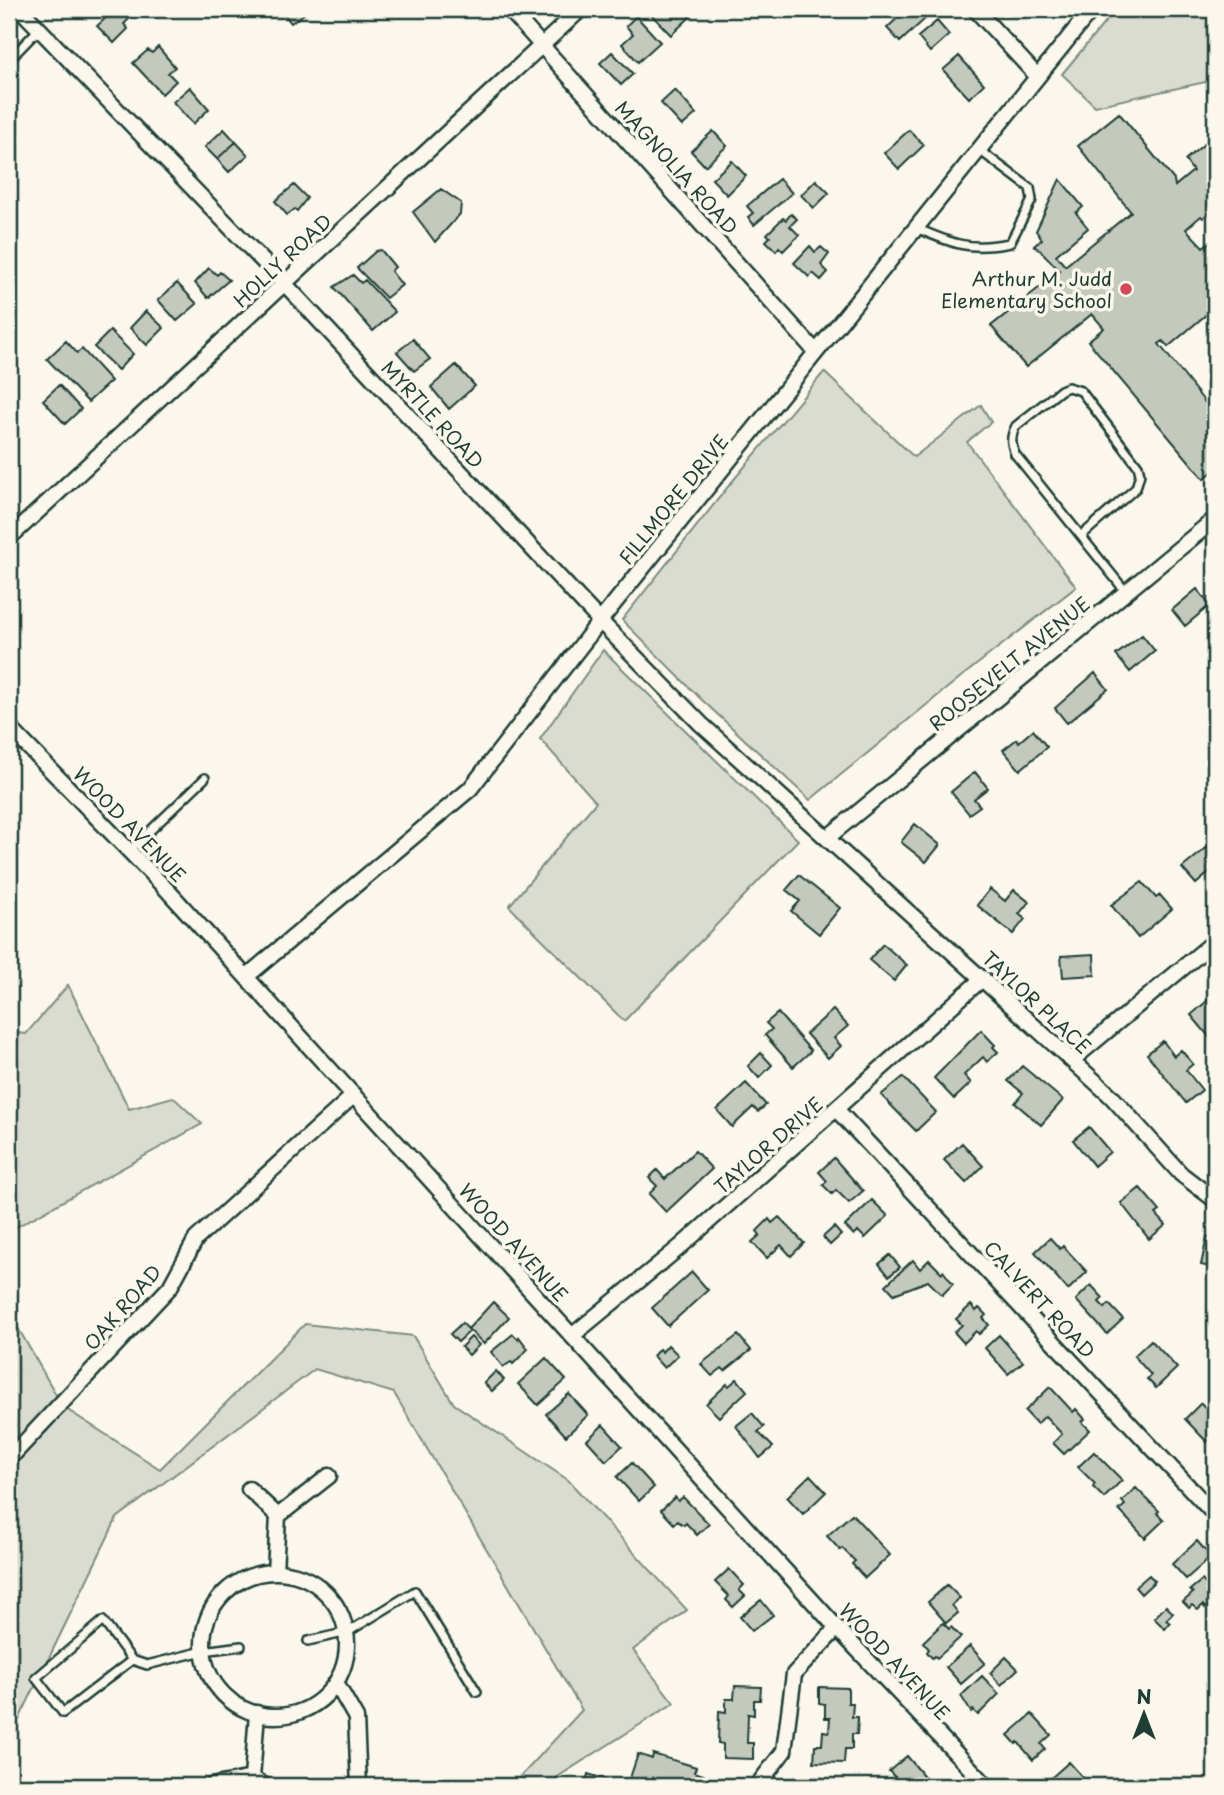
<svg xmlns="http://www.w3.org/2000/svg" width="1224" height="1795" font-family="'Playpen Sans',sans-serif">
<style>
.green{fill:#dbdcd1;stroke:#7d8c82;stroke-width:2}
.building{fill:#c4c9be;stroke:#1f3d34;stroke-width:2}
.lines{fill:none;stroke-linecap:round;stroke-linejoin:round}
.service-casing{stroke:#1f3d34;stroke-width:12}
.minor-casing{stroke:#1f3d34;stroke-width:19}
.service{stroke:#fbf7ec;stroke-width:7}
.minor{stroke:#fbf7ec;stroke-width:14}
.poi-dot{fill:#d1495b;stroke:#fbf7ec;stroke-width:2.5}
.labels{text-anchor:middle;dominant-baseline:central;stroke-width:7;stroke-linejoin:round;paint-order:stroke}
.street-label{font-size:19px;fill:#1f3d34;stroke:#fbf7ec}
.poi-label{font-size:19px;fill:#1f3d34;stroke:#fbf7ec;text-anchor:end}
</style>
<rect width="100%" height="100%" fill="#fbf7ec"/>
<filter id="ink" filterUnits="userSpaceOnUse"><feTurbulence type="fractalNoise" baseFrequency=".0143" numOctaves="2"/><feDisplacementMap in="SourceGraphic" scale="14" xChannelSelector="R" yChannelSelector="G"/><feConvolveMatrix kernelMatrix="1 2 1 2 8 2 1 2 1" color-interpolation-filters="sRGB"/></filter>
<g filter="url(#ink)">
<path class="green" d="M1116,9H1215V80L1095,106L1062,74Z
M824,372L914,457L981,405L991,422L967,442L1076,587L957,680L810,800L701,699L622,620L731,483Z
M603,650L798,840L624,1021L509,906L596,802L540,739Z
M68,985L129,1109L173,1097L202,1124L9,1231V1032L26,1034Z
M9,1312L63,1407L160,1469L305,1324L413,1336L454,1404L568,1480L687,1610L633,1650L674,1703L556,1778L553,1786H512L582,1710L394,1393L315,1369L117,1518L9,1740Z"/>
<path class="building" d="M126,9L133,15L124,24L128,29L114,43L97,26L111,13L118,10L121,14Z
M280,9H301L304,14L291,23Z
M646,9H681L690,17L671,35Z
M907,9H918L926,18L900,42L887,28Z
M636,16L660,42L638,62L622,44L633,34L626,26Z
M937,21L949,35L930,52L918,37Z
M158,47L175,67L168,73L176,81L162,94L133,63L148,50L152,53Z
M612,52L633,74L621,85L600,63Z
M959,56L984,84L969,98L943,70Z
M190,87L209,109L193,124L173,102Z
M675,90L696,114L682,126L661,103Z
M1119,113L1174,180L1175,186L1193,171L1185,160L1215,135V208L1203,218L1201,216L1186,229L1203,247L1215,238V307L1168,347L1163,341L1159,344L1215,415V469L1204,479L1088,341L1104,328L1092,314L1026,367L991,326L1060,271L1041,251L1034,246L1042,239L1036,231L1060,179L1083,207L1076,213L1088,228L1056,255L1065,266L1131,212L1078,146Z
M224,129L236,142L217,159L205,147Z
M909,130L924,145L899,169L884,153Z
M713,131L727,146L705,166L691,151Z
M236,142L248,155L229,172L217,159Z
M732,161L746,176L727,195L712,179Z
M779,179L792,193L754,225L748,217L753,213L747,206Z
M816,180L829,193L814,208L801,195Z
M294,185L307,198L297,211L295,209L287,215L275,201Z
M441,189L461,203L460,214L435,242L413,212Z
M791,214L797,219L790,226L799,235L783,251L779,247L776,251L766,241L770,237L767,234L783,218L786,220Z
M810,246L815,252L821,247L829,254L821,265L828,272L821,280L813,273L809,277L794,263Z
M381,250L395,267L391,271L402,285L386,298L357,268L376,251Z
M209,268L217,275L220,272L229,280L208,298L195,283Z
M353,275L361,283L365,280L395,312L373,331L334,287Z
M177,283L197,304L177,321L158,300Z
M146,311L164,328L147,345L130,328Z
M110,331L133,354L118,370L94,347Z
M413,339L430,359L414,371L397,352Z
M66,341L77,353L82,349L111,381L88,402L47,359Z
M456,365L475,386L449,409L431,387Z
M59,385L81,409L65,424L43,400Z
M1197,589L1210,605L1185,626L1172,610Z
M1142,635L1155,651L1130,672L1116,655Z
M1095,673L1108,689L1067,723L1055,708Z
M1033,730L1047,747L1020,770L1003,750L1017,739L1019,742Z
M975,772L988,788L974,799L980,806L969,814L951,792Z
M915,824L940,845L926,862L901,842Z
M1210,845L1215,851V874L1213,876L1210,872L1196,884L1182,868Z
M799,875L840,908L819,934L791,911L800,901L786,890Z
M1142,882L1156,898L1160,895L1172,909L1138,938L1111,905Z
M990,889L1005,901L1014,890L1029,902L1019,914L1025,919L1013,934L977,905Z
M883,944L907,965L894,981L869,960Z
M1094,954L1095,975L1063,977L1061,956Z
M1215,994V1035L1211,1039L1191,1015Z
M833,1010L848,1026L834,1038L841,1046L828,1058L806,1034Z
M778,1013L811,1051L793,1067L765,1035L772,1029L766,1023Z
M981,1030L995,1045L993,1047L998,1052L987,1062L983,1057L964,1075L971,1083L954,1099L934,1078Z
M1163,1041L1174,1056L1181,1050L1193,1064L1186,1070L1202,1090L1186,1103L1147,1054Z
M761,1053L772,1065L759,1078L748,1066Z
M1022,1066L1063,1100L1041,1125L1015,1103L1023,1093L1008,1081Z
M903,1077L936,1112L916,1131L881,1095Z
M746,1083L766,1105L758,1112L753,1107L732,1127L717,1110Z
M1089,1127L1110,1152L1094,1166L1073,1140Z
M962,1143L983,1166L966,1183L944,1160Z
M695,1151L712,1169L666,1212L649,1194L657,1186L649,1178L657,1170L665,1179Z
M834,1158L863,1191L849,1203L836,1190L832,1194L823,1185L827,1181L819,1172Z
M1140,1188L1160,1211L1156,1214L1166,1225L1149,1239L1121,1203Z
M872,1200L888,1216L865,1238L858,1231L854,1235L845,1226Z
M779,1217L804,1243L791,1256L781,1245L767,1258L752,1242L760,1235L757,1231L769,1219L772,1223Z
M834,1227L841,1235L830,1245L823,1237Z
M1207,1237L1215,1239V1268L1201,1265Z
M1050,1238L1060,1249L1063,1246L1087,1272L1068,1290L1035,1252Z
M890,1255L900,1267L889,1276L879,1264Z
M913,1260L920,1269L929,1260L942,1273L943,1271L953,1284L942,1295L928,1281L894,1294L886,1285Z
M692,1272L708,1290L668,1326L652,1308Z
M1091,1285L1103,1298L1099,1302L1105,1308L1109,1304L1123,1319L1107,1334L1076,1300Z
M493,1302L509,1317L484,1344L468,1329Z
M971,1305L976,1311L979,1308L986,1315L983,1318L989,1325L979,1334L976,1331L964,1343L954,1332L962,1325L956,1319Z
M462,1323L470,1331L458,1342L450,1334Z
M513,1334L518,1339L519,1337L528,1349L513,1364L511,1362L503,1367L491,1352Z
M738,1335L751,1350L725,1371L722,1368L712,1376L701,1364Z
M999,1335L1023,1362L1008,1374L985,1348Z
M471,1337L479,1345L469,1355L461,1347Z
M1151,1340L1177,1368L1156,1388L1147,1379L1151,1375L1134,1356Z
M668,1345L678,1355L664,1368L653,1356L659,1349L662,1352Z
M546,1358L566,1380L538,1405L518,1384Z
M496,1371L504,1380L492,1391L484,1383Z
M737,1379L747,1391L719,1417L706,1404L727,1384L729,1386Z
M1050,1387L1073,1412L1076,1409L1085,1419L1082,1422L1090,1430L1064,1454L1053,1443L1062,1434L1045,1416L1037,1424L1025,1411Z
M569,1394L588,1415L566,1436L546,1414Z
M1201,1403L1215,1418V1434L1207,1442L1185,1419Z
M752,1413L764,1427L758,1432L773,1447L760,1458L736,1426Z
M603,1425L622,1446L606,1461L587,1440Z
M1094,1452L1122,1480L1104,1498L1093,1487L1095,1484L1078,1467Z
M632,1463L654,1487L639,1501L617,1477Z
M810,1475L826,1492L803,1514L787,1497Z
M1136,1488L1159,1511L1157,1513L1164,1520L1145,1538L1119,1510L1125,1505L1122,1501Z
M675,1497L678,1501L683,1497L709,1524L697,1535L686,1523L684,1525L677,1521L674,1524L661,1510Z
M852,1514L890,1555L865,1578L852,1564L855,1561L842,1548L840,1550L827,1536Z
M1197,1541L1211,1557L1186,1579L1172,1564Z
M729,1569L744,1585L739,1590L745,1596L733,1607L726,1600L729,1596L715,1582Z
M1149,1575L1155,1581L1141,1594L1135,1587Z
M1202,1580L1215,1595V1598L1205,1608L1203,1605L1198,1610L1192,1605L1189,1608L1183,1602L1193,1593L1190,1590Z
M947,1585L960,1598L952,1605L958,1613L946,1623L928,1602Z
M761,1600L773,1615L752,1631L740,1617Z
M1166,1606L1173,1613L1166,1620L1170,1623L1165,1629L1154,1618Z
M943,1623L949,1629L951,1627L961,1637L937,1658L935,1656L932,1658L927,1652L929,1649L923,1642Z
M970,1646L985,1663L961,1684L946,1667Z
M1006,1657L1018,1669L1001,1685L990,1673Z
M982,1676L999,1694L978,1715L973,1710L971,1712L961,1696Z
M735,1686L761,1687L760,1700H754V1715L748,1714L747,1743H753V1759L723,1758V1744L718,1743L719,1711L726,1712V1699H734Z
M819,1687L848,1688V1703H853L852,1717H858L857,1734H852V1749H845L844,1763L814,1762L815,1745H822L823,1731L829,1732L830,1718H825V1704L819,1703Z
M1032,1714L1051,1735L1041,1744L1045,1749L1033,1760L1018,1742L1016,1744L1008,1735Z
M638,1754L652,1759L653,1754L696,1767L694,1772L722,1781L720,1786H661L646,1781L644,1786L629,1781Z
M907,1756L918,1769L932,1786H903L889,1771Z
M1069,1762L1087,1782L1083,1786H1060L1052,1777Z
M588,1774L616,1783L615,1786H585Z
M794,1777L824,1778V1786H794Z"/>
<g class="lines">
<defs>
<path id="service" d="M9,60L39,29
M916,228C953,244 969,251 1010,243L1032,200L1030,188L978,149
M1081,536L1136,488L1140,474L1138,466L1081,391L1068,387L1061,390L1016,426C1010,437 1011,443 1015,454C1052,500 1089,546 1126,592
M129,851L205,778
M308,1641L348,1632L415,1591L477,1692
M132,1660L103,1621L36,1678L63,1713L132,1660L147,1665L203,1651L241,1646"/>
<path id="minor" d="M20,9L285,284L600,621L701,724L1111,1096L1181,1174L1215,1200
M509,9L816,352
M975,9L1037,76
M9,538L581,9
M9,727L169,892L837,1628L987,1786
M827,838L1215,519
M246,977L470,789L600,621L1092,9
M1072,1060L1215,941
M837,1110L1215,1515
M573,1335L680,1247L983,978
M9,1459L170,1287L196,1239L354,1095
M249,1489L278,1516L275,1572
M278,1516L329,1476
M203 1644a72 72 0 1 1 144 0a72 72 0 1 1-144 0Z
M336,1683L356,1718L359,1786
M252,1778L257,1713
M211,1786L252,1778L265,1786
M757,1786L784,1751L794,1674L837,1628"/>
</defs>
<use href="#service" class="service-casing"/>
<use href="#minor" class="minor-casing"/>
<use href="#service" class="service"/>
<use href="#minor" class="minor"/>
</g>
</g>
<circle class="poi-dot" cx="1126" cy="289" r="7"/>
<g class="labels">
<g class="street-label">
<text transform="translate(677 167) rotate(48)">MAGNOLIA ROAD</text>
<text transform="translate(282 260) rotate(-43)">HOLLY ROAD</text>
<text transform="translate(433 414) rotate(47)">MYRTLE ROAD</text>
<text transform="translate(673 499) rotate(-51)">FILLMORE DRIVE</text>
<text transform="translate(1009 663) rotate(-39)">ROOSEVELT AVENUE</text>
<text transform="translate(130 824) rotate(46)">WOOD AVENUE</text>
<text transform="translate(1037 1002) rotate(43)">TAYLOR PLACE</text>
<text transform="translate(768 1145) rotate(-41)">TAYLOR DRIVE</text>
<text transform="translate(514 1242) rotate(48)">WOOD AVENUE</text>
<text transform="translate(1040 1299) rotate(47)">CALVERT ROAD</text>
<text transform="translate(122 1307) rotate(-49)">OAK ROAD</text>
<text transform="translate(895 1661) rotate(47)">WOOD AVENUE</text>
</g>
<g class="poi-label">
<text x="1112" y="278">Arthur M. Judd<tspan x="1112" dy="22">Elementary School</tspan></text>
</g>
</g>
<rect width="1224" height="1795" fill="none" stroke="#fbf7ec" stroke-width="35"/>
<rect x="18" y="18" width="1189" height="1760" fill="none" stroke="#1f3d34" stroke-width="2.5" filter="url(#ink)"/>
<g transform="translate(1144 1714)" stroke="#fbf7ec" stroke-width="5" paint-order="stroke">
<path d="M0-5L12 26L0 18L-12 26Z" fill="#1f3d34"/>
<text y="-10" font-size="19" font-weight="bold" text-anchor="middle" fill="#1f3d34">N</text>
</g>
</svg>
